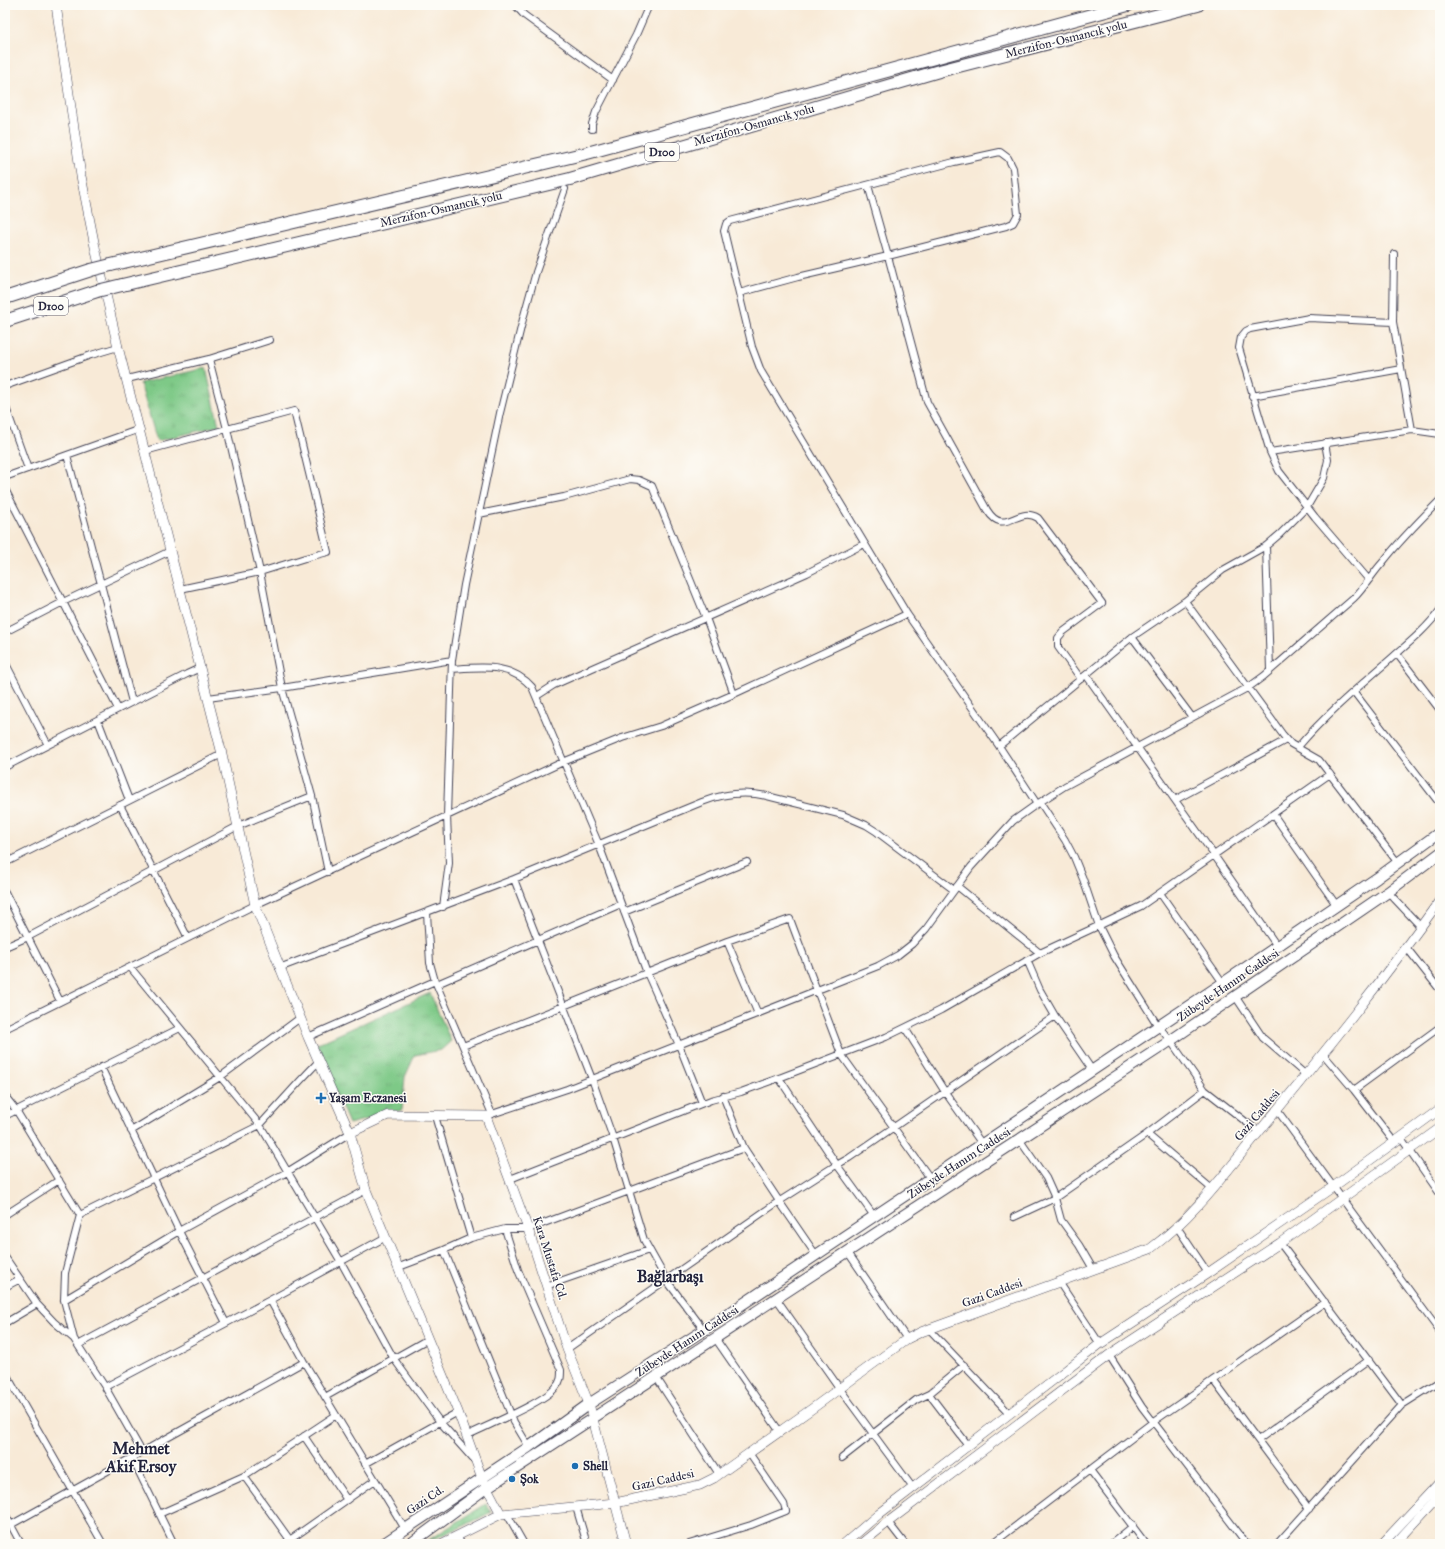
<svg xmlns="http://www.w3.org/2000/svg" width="1445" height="1549" font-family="'IM FELL Great Primer',serif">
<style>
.grass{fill:url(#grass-dots);stroke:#507661}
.park{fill:url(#park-tufts);stroke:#507661}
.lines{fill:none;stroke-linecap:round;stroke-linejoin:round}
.street-casing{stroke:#424052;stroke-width:8}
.secondary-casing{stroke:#424052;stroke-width:10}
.primary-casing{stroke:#424052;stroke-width:12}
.highway-casing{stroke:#424052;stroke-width:14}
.street{stroke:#fff;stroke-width:6}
.secondary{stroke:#fff;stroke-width:9}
.primary{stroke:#fff;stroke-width:10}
.highway{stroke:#fff;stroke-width:12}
.highway-bridge-casing{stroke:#424052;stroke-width:14;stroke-linecap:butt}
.highway-bridge{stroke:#fff;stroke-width:12}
.poi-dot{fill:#1f6fb2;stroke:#fdfcf7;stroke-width:1.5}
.labels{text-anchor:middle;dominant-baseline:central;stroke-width:3;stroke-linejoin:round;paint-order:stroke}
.shield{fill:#fdfcf7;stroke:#646373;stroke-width:1}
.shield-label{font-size:11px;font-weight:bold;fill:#22223b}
.street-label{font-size:12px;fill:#22223b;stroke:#fdfcf7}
.poi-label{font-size:12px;font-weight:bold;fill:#22223b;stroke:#fdfcf7;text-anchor:start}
.district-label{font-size:16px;font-weight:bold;fill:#22223b;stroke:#fdfcf7}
</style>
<defs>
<pattern id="grass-dots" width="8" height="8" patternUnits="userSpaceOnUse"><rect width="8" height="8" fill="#7ec987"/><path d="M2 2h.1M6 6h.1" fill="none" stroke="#6dac75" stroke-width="1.8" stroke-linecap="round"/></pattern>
<pattern id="park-tufts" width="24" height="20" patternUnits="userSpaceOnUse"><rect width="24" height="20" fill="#7ec987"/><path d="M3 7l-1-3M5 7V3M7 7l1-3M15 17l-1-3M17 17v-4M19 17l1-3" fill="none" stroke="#6dac75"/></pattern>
</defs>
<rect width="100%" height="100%" fill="#fdfcf7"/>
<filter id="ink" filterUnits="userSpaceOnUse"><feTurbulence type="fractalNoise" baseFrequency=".025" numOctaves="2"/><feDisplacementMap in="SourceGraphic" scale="8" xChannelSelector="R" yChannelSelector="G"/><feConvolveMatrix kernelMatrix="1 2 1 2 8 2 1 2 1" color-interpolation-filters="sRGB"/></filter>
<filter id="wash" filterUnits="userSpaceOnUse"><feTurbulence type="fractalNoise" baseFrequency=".012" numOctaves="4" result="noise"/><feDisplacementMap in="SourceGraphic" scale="16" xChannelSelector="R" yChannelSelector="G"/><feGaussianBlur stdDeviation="0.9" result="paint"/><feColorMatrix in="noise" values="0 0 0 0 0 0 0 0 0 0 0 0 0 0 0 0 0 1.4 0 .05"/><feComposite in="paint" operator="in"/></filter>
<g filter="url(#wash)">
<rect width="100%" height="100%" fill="#f8ead7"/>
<path class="grass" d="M486,1504L491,1512L466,1525L422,1544Z"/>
<path class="park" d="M206,368L219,426L157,441L140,383Z
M430,993L451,1041L441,1050L415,1055L405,1077L402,1110L349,1124L315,1045Z"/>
</g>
<g filter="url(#ink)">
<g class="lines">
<defs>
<path id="street" d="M515,5L524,15L613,80
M592,129V124L596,112L636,35L649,5
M1394,254L1393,322L1412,430
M739,293L798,277L888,256L868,185
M209,359L227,429L260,572L282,688L312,796L328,872
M127,379L209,359L270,340
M5,386L91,355L118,347
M1252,396L1401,369
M5,405L28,469
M145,451L294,411L328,552L305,558L260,572L180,589
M1270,452L1412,430L1440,434
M67,455L132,702
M5,477L140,429
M5,489L118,709
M479,514L564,497L630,479L639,480L652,486L706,618L734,694
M1266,546L1270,670
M1369,580L1315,517L1279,471L1270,452L1239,348L1241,337L1246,331L1250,329L1309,318L1393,322
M1185,601L1283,735L1291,744L1319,760L1398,863
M5,632L63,602L170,551
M1132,637L1192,717
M1397,654L1440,710
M5,662L48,745
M452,669C482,667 511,663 532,687L599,845L647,973L679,1045L702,1103
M1086,675L1214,855L1277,946
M1354,692L1440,804
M537,696L554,685L590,669L807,573L864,544
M208,698L282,688L452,660
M98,720L129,800
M999,746L1132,637L1185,601L1223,570L1266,546L1280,534L1307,507L1324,478L1328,460L1325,443
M1298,747C1326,714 1361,685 1394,656C1410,642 1427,628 1440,610
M5,767L187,674L200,668
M1175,800L1286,740
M1040,802L1065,840L1074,857L1083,879L1099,926L1114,956L1158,1026L1170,1040L1205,1090L1259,1132
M1037,804L999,746L907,614L761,371L752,347L724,231L726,224L730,221L954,162L1000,152L1008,158L1013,168L1018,214L1013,223L1006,226L888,256L927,402L987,510C1005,538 1017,505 1038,518L1102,603L1063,632L1058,638V647L1081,679
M120,805L188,938
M1273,814L1337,906
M5,863L222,754
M514,879L592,1079L613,1138L644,1240L667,1281L704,1330
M957,886L1040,953
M5,892L60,1001
M1388,892L1421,927
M1160,893L1223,983
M443,907L449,863L447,816L452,660L464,585L500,413L523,319L536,272L565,189
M624,912L747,862
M427,913L430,963L435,981L492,1114
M727,941L758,1014
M5,947L28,937L238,826L312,796
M1406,947L1440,990
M1027,960L1040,990L1055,1016L1092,1070
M130,967L260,1125L341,1262L394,1359L440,1422L473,1459
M279,968L514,879L702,802C724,793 744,791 767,796L843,815L866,825L877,832L954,890
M437,984L621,904
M1235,996L1263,1038L1306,1075
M905,1028L945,1092L982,1144
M5,1029L255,905L563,762L622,738L661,726L734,694L907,614
M308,1037L435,981
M463,1046L727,941L790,919L841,1054L930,1178
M1323,1054L1354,1090L1395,1143
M101,1067L179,1231L226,1323
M779,1078L837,1165L874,1216
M1354,1090L1440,1027
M5,1096L16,1110L80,1215L65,1273L64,1300L74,1339L105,1387L142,1452
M723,1096L744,1148L779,1201L816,1255
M1277,1110L1440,1332
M5,1116L180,1028
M435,1116L471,1238
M486,1116L567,1089L878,966L898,955L912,944L926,929L971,867L1013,821L1037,804L1065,786L1249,687L1264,676L1354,598C1365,587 1372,574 1383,562C1400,540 1420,520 1440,500
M131,1131L220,1077L300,1018
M1147,1134L1212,1189
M1401,1138L1440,1194
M1019,1139L1046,1178L1055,1198L1061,1220L1079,1245L1093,1269
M510,1179L711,1100L741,1092L779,1078L886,1037L941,1010L1040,953L1141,906L1330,774
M5,1215L59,1180
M80,1215L260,1125L300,1081L318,1062
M1014,1217L1055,1198L1147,1134L1205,1090
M1177,1227L1208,1273
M1280,1243L1402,1405
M444,1250L514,1422L529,1447
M847,1251L907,1339
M5,1257L37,1304L54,1322L74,1339
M399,1267L444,1250L471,1238L505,1229H528L744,1148
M1059,1282L1100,1344
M546,1286L649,1250
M5,1287L20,1279
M776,1298L840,1389L913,1488
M64,1300L179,1231L287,1172L350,1133
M270,1300L304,1362L405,1529
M5,1323L37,1304
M929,1329L1009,1413
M715,1338L780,1432
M78,1345L366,1190
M567,1349L775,1204L833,1167L849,1158L1055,1016
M1109,1355L1142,1407L1247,1544
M5,1372L103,1544
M656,1377L719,1474
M1213,1380L1309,1509
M105,1387L270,1300L386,1237
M929,1394L968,1445
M325,1397L428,1339
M304,1436L347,1500
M466,1436C486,1426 545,1402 556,1387C561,1381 561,1377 561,1370L518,1270L505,1229
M1258,1440L1369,1360
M132,1458L174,1544
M842,1458L916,1400L929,1394L964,1365
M365,1464L458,1412
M1090,1470L1146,1544
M244,1476L290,1540
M576,1507L587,1544
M5,1514L21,1544
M159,1514L244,1476L336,1415
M507,1514L524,1544
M888,1522L905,1544
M5,1528L304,1362
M458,1536L461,1544
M284,1544L375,1480
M689,1544L751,1525L786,1511L784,1504L749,1453
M992,1544L1153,1422L1325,1302
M1111,1544L1133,1526
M1277,1544L1402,1405L1440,1381"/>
<path id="secondary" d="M56,5L81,176L95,247L118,347L222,754L255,905L308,1037L350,1133L366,1190L458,1412L482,1478L501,1514
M350,1133L388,1115L486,1116L528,1229L567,1349L589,1404L626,1544
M441,1544L501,1514L615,1503L700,1485L714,1478L813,1408L907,1339L921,1332L1150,1249C1195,1216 1228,1169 1263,1127C1324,1053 1384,979 1440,900
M844,1544L879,1514L1100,1344L1208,1273L1333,1187L1440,1109
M861,1544L888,1522L1109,1355L1280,1243L1440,1128
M1382,1544L1440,1482
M1395,1544L1440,1495"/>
<path id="primary" d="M383,1544L529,1447L589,1404L704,1330L1223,983L1377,878L1440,832
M410,1544L486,1488L1164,1045L1388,892L1440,853"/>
<path id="highway" d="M111,265L587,153L1128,5
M122,285L570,179L939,71L1198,5
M5,298L91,270
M5,321L97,291"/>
</defs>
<use href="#street" class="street-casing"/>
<use href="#secondary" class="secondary-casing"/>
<use href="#primary" class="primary-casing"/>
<use href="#highway" class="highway-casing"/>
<use href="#street" class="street"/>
<use href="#secondary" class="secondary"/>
<use href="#primary" class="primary"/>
<use href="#highway" class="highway"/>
<defs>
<path id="highway-bridge" d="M91,270L111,265
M97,291L122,285"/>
</defs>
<use href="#highway-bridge" class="highway-bridge-casing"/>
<use href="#highway-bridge" class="highway-bridge"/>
</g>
</g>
<g class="poi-dot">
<path d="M319 1092h4v4h4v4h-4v4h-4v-4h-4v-4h4z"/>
<circle cx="575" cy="1466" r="4"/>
<circle cx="512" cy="1479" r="4"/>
</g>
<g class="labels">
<g class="shield">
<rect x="645" y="143" width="34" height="18" rx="3"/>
<rect x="34" y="297" width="34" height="18" rx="3"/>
</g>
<g class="shield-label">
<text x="662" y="152">D100</text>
<text x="51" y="306">D100</text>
</g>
<g class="street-label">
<text transform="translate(1066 39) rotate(-14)">Merzifon-Osmancık yolu</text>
<text transform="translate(754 125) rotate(-16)">Merzifon-Osmancık yolu</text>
<text transform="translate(441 209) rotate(-13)">Merzifon-Osmancık yolu</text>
<text transform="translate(1228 985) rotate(-34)">Zübeyde Hanım Caddesi</text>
<text transform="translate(1257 1115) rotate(-50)">Gazi Caddesi</text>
<text transform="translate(959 1163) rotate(-33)">Zübeyde Hanım Caddesi</text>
<text transform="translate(550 1258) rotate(72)">Kara Mustafa Cd.</text>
<text transform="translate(992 1293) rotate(-20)">Gazi Caddesi</text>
<text transform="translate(687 1341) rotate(-33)">Zübeyde Hanım Caddesi</text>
<text transform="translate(663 1480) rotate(-13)">Gazi Caddesi</text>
<text transform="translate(425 1500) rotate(-34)">Gazi Cd.</text>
</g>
<g class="poi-label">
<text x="329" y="1098">Yaşam Eczanesi</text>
<text x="583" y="1466">Shell</text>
<text x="520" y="1479">Şok</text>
</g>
<g class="district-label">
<text x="670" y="1276">Bağlarbaşı</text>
<text x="141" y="1448">Mehmet<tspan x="141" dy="18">Akif Ersoy</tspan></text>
</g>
</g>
<rect width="1445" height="1549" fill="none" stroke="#fdfcf7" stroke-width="20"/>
</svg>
